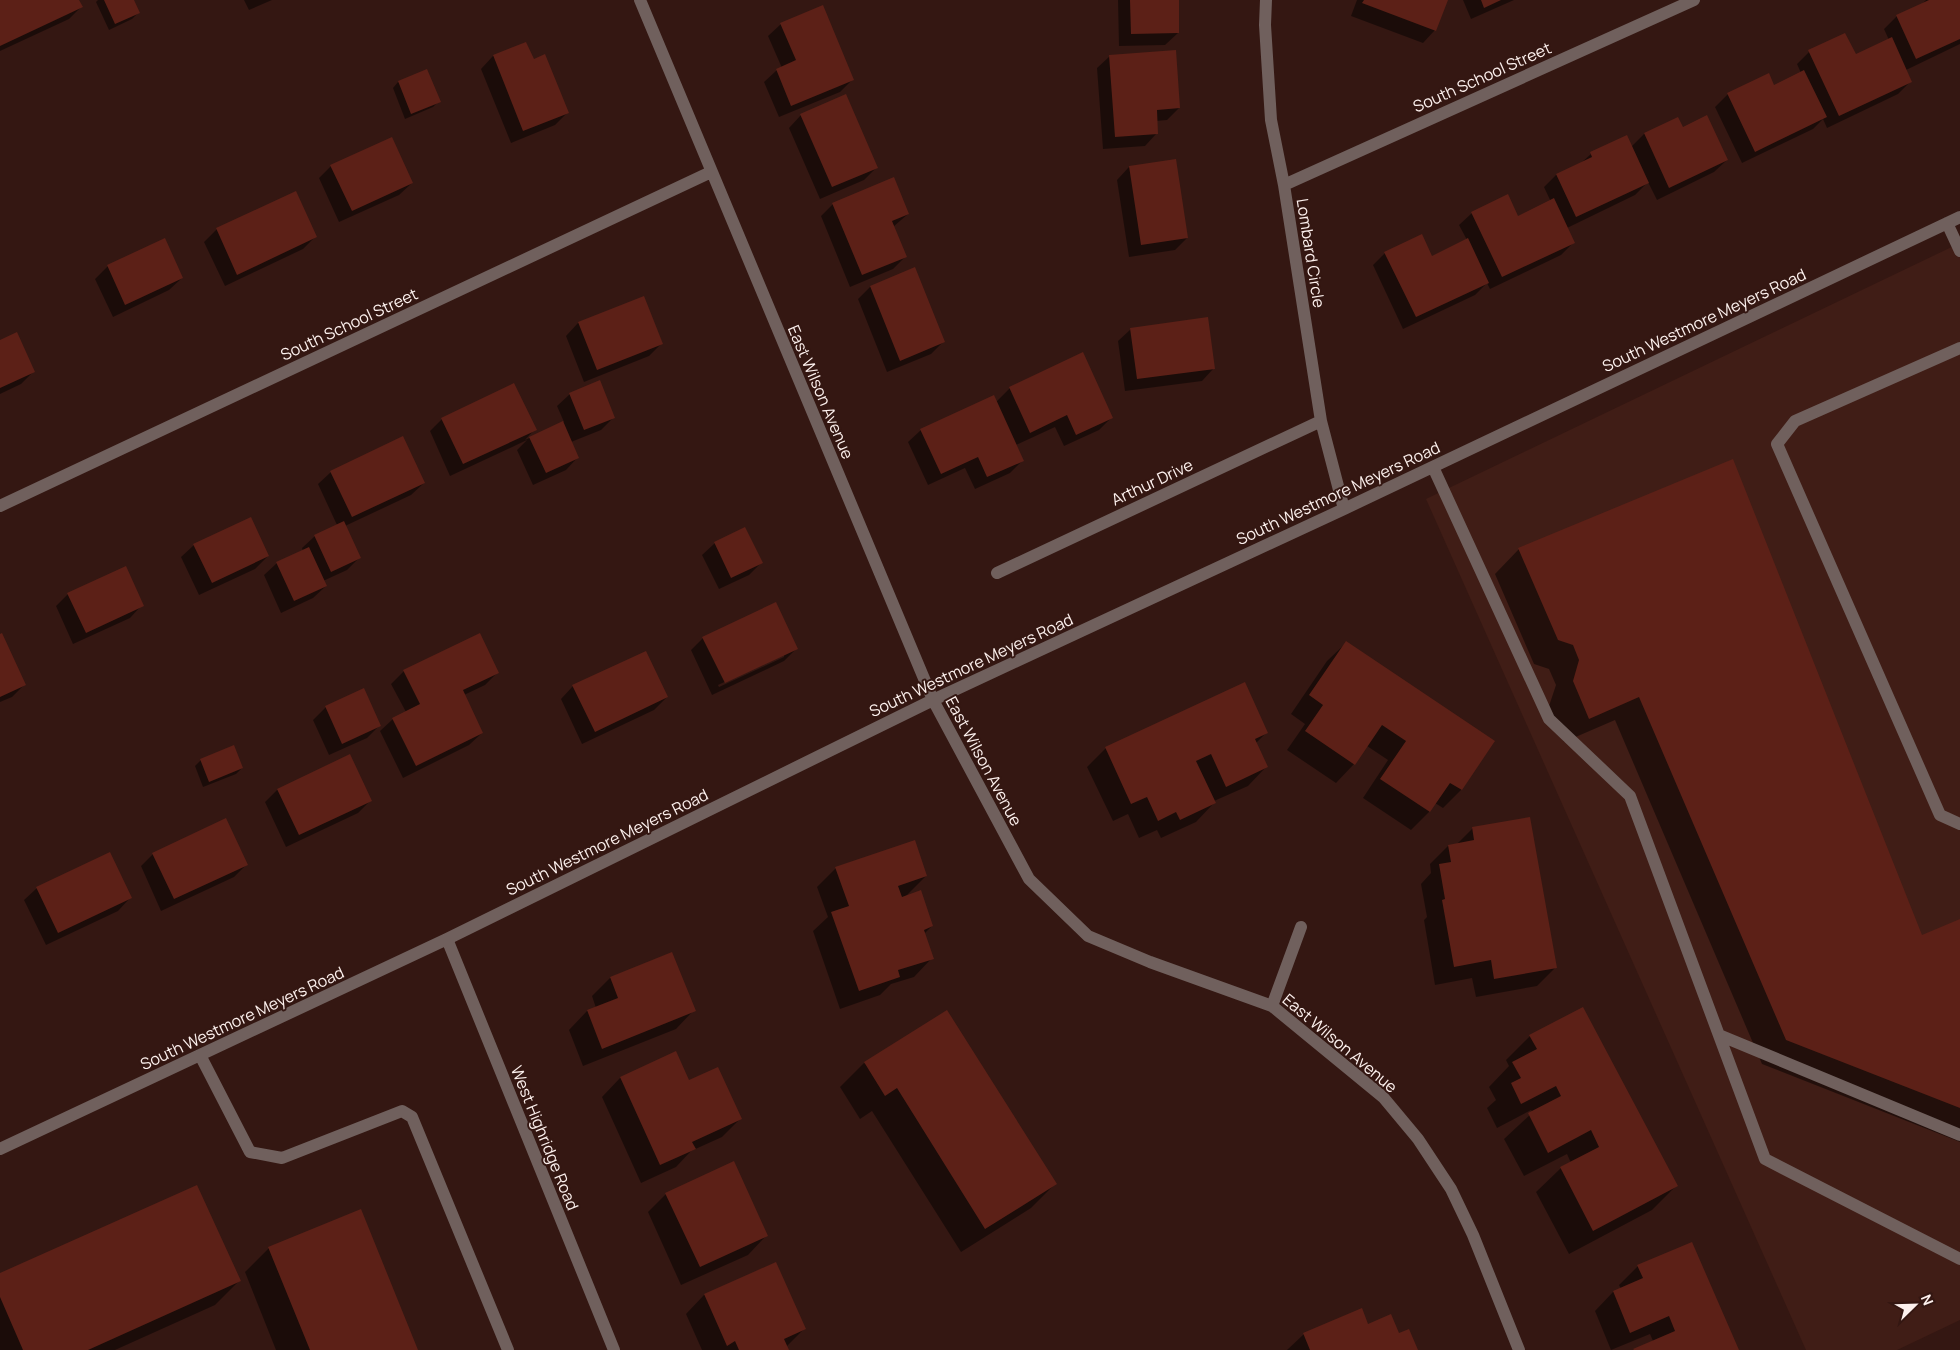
<svg xmlns="http://www.w3.org/2000/svg" width="1960" height="1350" font-family="Manrope,sans-serif">
<style>
.built{fill:#401d16}
.shadow{fill:#0007;fill-rule:evenodd}
.building{fill:#5c2017}
.lines{fill:none;stroke-linecap:round;stroke-linejoin:round}
.minor{stroke:#70605d;stroke-width:12}
.labels{text-anchor:middle;dominant-baseline:central;stroke-width:4;stroke-linejoin:round;paint-order:stroke}
.street-label{font-size:16px;fill:#fdf1ee;stroke:#341712}
</style>
<rect width="100%" height="100%" fill="#341712"/>
<path class="built" d="M1960,243V1320L1897,1350H1806L1426,499Z"/>
<path class="shadow" d="M0,0H78L81,7L69,19L0,51Z
M98,0H132L138,13L132,19L109,30L96,2Z
M244,0H272L249,10Z
M1118,0H1177L1178,33L1165,45L1119,46Z
M1357,0H1447L1435,30L1423,43L1351,16Z
M1463,0H1514L1471,19Z
M1926,0H1960V44L1906,70L1911,81L1898,94L1827,128L1823,119L1813,129L1742,163L1715,107L1728,94L1774,87L1801,73L1797,64L1809,52L1855,56L1889,40L1884,29L1897,16L1921,5Z
M781,24L853,79L840,92L779,117L764,82L777,70L782,68L768,36Z
M526,43L533,60L567,113L555,125L511,143L481,69L493,56Z
M1110,56L1179,108L1167,120L1156,121L1157,133L1145,146L1103,149L1097,68Z
M398,82L439,101L433,107L405,119L393,88Z
M801,115L877,167L864,180L820,199L789,128Z
M1677,119L1682,128L1727,160L1714,172L1657,200L1648,182L1635,195L1567,228L1574,242L1561,255L1490,289L1487,283L1475,295L1403,329L1373,265L1385,253L1431,257L1467,240L1459,225L1472,213L1517,217L1551,202L1544,187L1556,175L1581,163L1591,154L1626,137L1631,147L1644,134Z
M331,166L412,183L399,195L339,222L319,178Z
M1129,167L1187,238L1175,250L1129,257L1117,180Z
M833,204L908,214L893,227L905,257L893,269L850,287L821,216Z
M217,229L316,236L303,249L225,286L204,242Z
M108,266L182,278L169,290L113,317L95,279Z
M914,269L943,342L931,354L887,372L858,299L870,287Z
M644,298L662,343L649,356L584,382L566,336L578,323Z
M1131,329L1214,368L1202,381L1125,391L1118,341Z
M0,341L34,371L21,384L0,394Z
M1010,388L1112,417L1099,430L1064,446L1055,427L1016,445L1023,460L1010,473L975,489L965,468L928,485L908,442L921,430L996,402Z
M570,394L614,417L601,430L571,442L578,457L566,470L533,485L517,450L527,440L450,476L430,431L442,419L535,429L525,440L564,422L557,406Z
M331,472L424,483L411,495L345,526L359,558L347,570L323,581L326,586L313,598L281,613L264,575L277,563L303,551L302,548L315,536L337,525L318,484Z
M715,543L761,563L749,575L719,589L702,555Z
M194,545L268,556L255,569L199,595L181,557Z
M1519,549L1922,937L1960,920V1142L1762,1064L1615,720L1564,742L1549,706L1556,685L1549,669L1534,664L1495,574Z
M68,594L142,605L130,618L73,644L56,606Z
M0,635L24,685L12,697L0,702Z
M703,638L797,648L784,661L712,695L691,650ZM784,654V657L719,687L718,685Z
M1346,643L1494,742L1461,790L1443,808L1435,803L1429,812L1411,830L1363,798L1388,760L1367,746L1354,764L1336,783L1287,750L1305,724L1291,714L1327,661Z
M404,671L498,672L485,685L464,695L482,733L469,745L403,778L380,731L393,719L406,712L391,684Z
M573,686L667,697L654,710L582,744L561,699Z
M326,707L379,726L367,738L329,755L313,720Z
M1267,732L1255,744L1266,767L1248,786L1214,801V803L1196,822L1161,838L1157,830L1139,838L1128,814L1113,821L1087,767L1106,748Z
M350,756L370,801L358,813L286,847L265,802L277,790Z
M201,760L242,768L236,774L203,787L195,766Z
M1473,828L1556,967L1537,986L1476,997L1472,978L1435,985L1424,920L1427,917L1421,884L1431,873L1430,864L1448,846L1457,844Z
M153,854L246,865L234,877L161,911L141,866Z
M836,868L926,876L905,897L932,926L924,934L932,958L914,977L891,984L880,995L840,1009L813,931L828,917L817,887Z
M37,888L130,898L118,911L46,945L24,900Z
M671,953L694,1010L676,1029L583,1066L569,1030L587,1011L596,1008L592,996L610,978Z
M1530,1036L1676,1186L1652,1210L1569,1254L1536,1192L1561,1168L1571,1163L1567,1154L1524,1176L1504,1139L1533,1112L1531,1110L1497,1128L1487,1108L1496,1100L1489,1087L1509,1066L1506,1060Z
M675,1053L689,1082L740,1119L722,1137L691,1151L676,1167L641,1183L602,1097L620,1078Z
M864,1063L1055,1184L1031,1208L961,1252L872,1111L860,1119L840,1087Z
M666,1194L766,1236L748,1255L681,1285L648,1212Z
M269,1248L416,1350H276L245,1272Z
M775,1263L804,1329L786,1347L788,1350H702L686,1314L704,1295Z
M1638,1266L1737,1350H1633L1653,1341L1650,1334L1611,1350L1595,1311L1613,1292L1621,1289L1619,1285Z
M0,1274L239,1281L215,1305L115,1350H0Z
M1367,1325L1399,1334L1416,1350H1287L1304,1334Z"/>
<path class="building" d="M0,0H79L83,7L0,46Z
M104,0H134L140,13L115,24Z
M1130,0H1179V33L1131,34Z
M1364,0H1448L1436,31L1362,3Z
M1481,0H1501L1484,8Z
M1929,0H1960V39L1916,59L1896,15Z
M823,5L854,80L791,106L776,69L796,60L780,23Z
M1845,33L1856,54L1892,37L1912,82L1839,116L1808,50Z
M526,42L534,59L545,54L569,113L523,131L493,55Z
M1176,50L1180,108L1157,110L1158,134L1115,137L1109,55Z
M427,69L441,102L411,114L398,81Z
M1804,70L1827,117L1755,152L1727,93L1769,73L1774,85Z
M846,94L878,168L832,187L800,114Z
M1707,115L1728,160L1669,188L1644,133L1678,117L1683,127Z
M1627,135L1649,183L1576,217L1556,174L1592,157L1590,152Z
M392,137L413,183L352,211L330,165Z
M1176,159L1188,238L1141,245L1129,166Z
M894,177L909,214L892,221L907,257L862,275L832,203Z
M296,191L317,237L237,275L216,228Z
M1508,194L1518,216L1554,198L1575,243L1502,277L1471,212Z
M1422,234L1432,256L1468,238L1489,283L1416,317L1384,252Z
M165,238L183,278L125,305L107,265Z
M915,267L945,342L900,361L870,286Z
M644,296L663,344L597,370L578,322Z
M1208,317L1215,369L1137,379L1130,328Z
M17,332L35,372L0,388V340Z
M1083,352L1113,418L1076,435L1067,415L1030,433L1009,387Z
M600,380L615,418L584,430L569,393Z
M514,383L537,430L463,464L441,418Z
M994,395L1024,461L987,477L978,457L941,474L920,429Z
M563,421L579,458L546,473L529,437Z
M403,436L425,483L352,517L330,471Z
M1733,459L1922,935L1960,919V1108L1786,1040L1639,697L1589,719L1573,681L1579,660L1573,645L1558,640L1518,548Z
M251,517L269,556L212,583L193,544Z
M344,521L361,558L331,572L314,535Z
M745,527L763,563L731,578L714,542Z
M309,547L327,586L294,601L276,562Z
M126,566L144,606L86,633L67,593Z
M776,602L798,649L725,683L702,637Z
M2,633L26,685L0,697V634Z
M480,633L499,673L463,690L483,733L416,766L392,718L420,704L403,670Z
M1346,641L1495,741L1462,790L1450,783L1430,812L1380,779L1406,741L1382,725L1355,765L1305,731L1323,705L1309,695Z
M646,651L668,697L595,732L572,685Z
M1245,682L1268,733L1255,739L1268,767L1226,787L1211,754L1196,761L1216,803L1180,820L1176,812L1158,821L1147,797L1131,804L1105,747Z
M364,688L381,726L342,744L325,706Z
M234,745L243,768L209,782L200,759Z
M350,754L372,801L299,835L277,789Z
M1530,817L1557,968L1494,979L1491,960L1454,967L1442,900L1445,899L1439,864L1451,862L1448,845L1474,840L1472,827Z
M226,818L248,865L174,899L152,853Z
M915,840L927,876L898,886L902,897L921,890L933,926L924,930L934,959L898,970L900,977L859,991L831,912L849,906L835,867Z
M110,852L132,898L58,933L36,887Z
M672,952L696,1011L602,1049L587,1010L618,998L610,977Z
M1583,1007L1678,1186L1593,1231L1560,1167L1599,1147L1591,1130L1548,1153L1528,1113L1561,1096L1556,1086L1521,1104L1511,1083L1521,1078L1512,1062L1537,1049L1529,1035Z
M947,1010L1057,1184L985,1229L897,1088L885,1096L864,1062Z
M676,1051L689,1080L718,1067L742,1119L692,1142L696,1149L660,1165L620,1077Z
M734,1161L768,1236L700,1267L665,1193Z
M197,1185L241,1281L88,1350H23L0,1297V1273Z
M361,1209L418,1350H310L268,1247Z
M1692,1242L1739,1350H1634L1633,1349L1675,1331L1669,1316L1630,1333L1613,1291L1643,1278L1637,1265Z
M776,1262L806,1329L784,1339L789,1350H739L735,1341L727,1346L704,1294Z
M1362,1308L1368,1324L1391,1314L1399,1333L1409,1329L1418,1350H1310L1303,1333Z"/>
<g class="lines">
<path class="minor" d="M640,0L933,700L1029,879L1088,936L1150,962L1272,1006L1383,1097L1418,1139L1451,1189L1473,1235L1519,1350
M1266,0L1265,25L1271,120L1284,185L1321,421L1344,509
M1284,185L1694,0
M1947,223L1960,251
M1960,348L1795,421L1777,444L1940,815L1960,824
M1433,467L1549,719L1630,796L1765,1159L1960,1259
M0,506L711,172
M997,573L1321,421
M447,939L614,1350
M1272,1006L1301,927
M1719,1035L1960,1135
M200,1055L250,1152L282,1158L402,1111L412,1117L508,1350
M0,1149L447,939L933,700L1344,509L1960,217"/>
</g>
<g class="labels">
<g class="street-label">
<text transform="translate(1482 77) rotate(-24)">South School Street</text>
<text transform="translate(1311 253) rotate(81)">Lombard Circle</text>
<text transform="translate(1704 320) rotate(-25)">South Westmore Meyers Road</text>
<text transform="translate(349 324) rotate(-25)">South School Street</text>
<text transform="translate(821 392) rotate(67)">East Wilson Avenue</text>
<text transform="translate(1152 482) rotate(-25)">Arthur Drive</text>
<text transform="translate(1338 493) rotate(-25)">South Westmore Meyers Road</text>
<text transform="translate(971 665) rotate(-25)">South Westmore Meyers Road</text>
<text transform="translate(984 761) rotate(62)">East Wilson Avenue</text>
<text transform="translate(607 842) rotate(-26)">South Westmore Meyers Road</text>
<text transform="translate(242 1018) rotate(-25)">South Westmore Meyers Road</text>
<text transform="translate(1340 1043) rotate(40)">East Wilson Avenue</text>
<text transform="translate(545 1138) rotate(68)">West Highridge Road</text>
</g>
</g>
<g transform="translate(1915 1305) rotate(67)" stroke="#341712" stroke-width="4" paint-order="stroke">
<path d="M0-4L9 19L0 12L-9 19Z" fill="#fdf1ee"/>
<text y="-8" font-size="14" font-weight="bold" text-anchor="middle" fill="#fdf1ee">N</text>
</g>
</svg>
